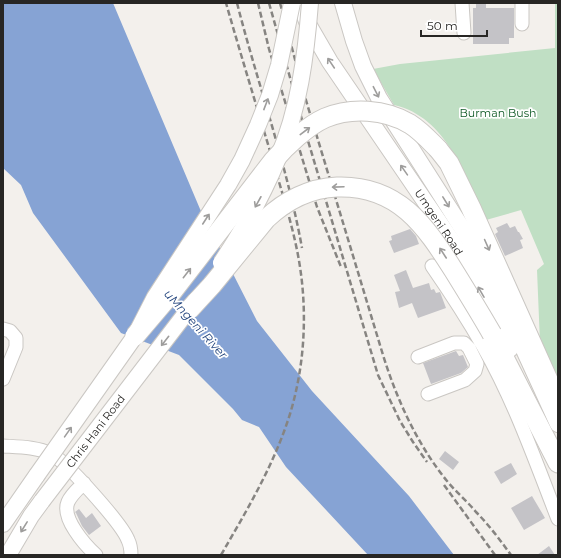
<svg xmlns="http://www.w3.org/2000/svg" width="561" height="558" font-family="Montserrat,sans-serif">
<style>
.green{fill:#c0dfc4}
.water{fill:#86a3d4}
.building{fill:#c4c3c7}
.lines{fill:none;stroke-linecap:round;stroke-linejoin:round}
.minor-casing{stroke:#cac7c3;stroke-width:15}
.major-casing{stroke:#cac7c3;stroke-width:18}
.highway-casing{stroke:#cac7c3;stroke-width:21}
.minor{stroke:#fff;stroke-width:13}
.major{stroke:#fff;stroke-width:16}
.highway{stroke:#fff;stroke-width:19}
.rail{stroke:#868481;stroke-width:2.5;stroke-dasharray:6 3;stroke-linecap:butt}
.major-bridge-casing{stroke:#cac7c3;stroke-width:18;stroke-linecap:butt}
.highway-bridge-casing{stroke:#cac7c3;stroke-width:21;stroke-linecap:butt}
.major-bridge{stroke:#fff;stroke-width:16}
.highway-bridge{stroke:#fff;stroke-width:19}
.oneway{stroke:#9e9d9c}
.labels{text-anchor:middle;dominant-baseline:central;stroke-width:3.5;stroke-linejoin:round;paint-order:stroke}
.park-label{font-size:11px;fill:#0d5824;stroke:#fff}
.street-label{font-size:11px;fill:#272624;stroke:#fff}
.water-label{font-size:12px;font-style:italic;fill:#1c3f7a;stroke:#fff}
</style>
<rect width="100%" height="100%" fill="#f3f0ec"/>
<path class="green" d="M555,3H558V385L540,343L537,270L544,264L521,210L486,220C465,177 447,117 394,105L373,69L400,64L555,48Z"/>
<path class="water" d="M3,3H113L200,209L257,321L312,391L409,496L454,555H368L286,467L259,427L242,420L233,409L179,355L121,333L33,213L21,185L3,168Z"/>
<path class="building" d="M476,3H486V8H514V38H509V44H473V8H476Z
M507,223L510,228L515,226L518,232H519L523,239L520,240L523,248L505,256L495,234L498,232L496,228Z
M410,229L416,236L419,244L394,253L389,241L392,240L391,236Z
M406,270L413,288L429,283L431,290L434,289L436,293L440,292L446,308L418,318L412,303L399,308L395,292L400,291L394,275Z
M456,351L459,356L463,355L468,367L461,373L431,384L423,363Z
M445,451L459,462L453,470L439,459Z
M511,463L517,474L501,484L494,472Z
M532,496L545,518L524,530L511,508Z
M79,509L86,518L92,513L101,526L89,535L82,526L76,513L75,512Z
M549,546L555,555H537Z"/>
<g class="lines">
<defs>
<path id="minor" d="M462,3L464,33
M522,3V24
M432,266C450,292 467,318 483,346C514,400 535,460 558,519
M3,329L10,331L16,338V347L3,379
M418,357L454,343H464L469,348L477,364L475,371L465,380L428,394
M3,446C19,447 37,447 51,454C66,461 122,524 128,540C130,544 131,550 131,555
M84,483C78,489 71,495 68,502C61,518 85,545 96,555"/>
<g id="major">
<path id="s1" d="M300,3L308,24L330,62L454,244L484,296L510,349"/>
<path d="M343,3L354,41L363,66L379,98L469,239L503,304L558,424"/>
<path d="M3,524L37,475"/>
<path d="M8,555L31,516L42,501"/>
</g>
<path id="highway" d="M438,149L449,163L471,208L558,402
M492,334L558,463"/>
</defs>
<use href="#minor" class="minor-casing"/>
<use href="#major" class="major-casing"/>
<use href="#highway" class="highway-casing"/>
<use href="#minor" class="minor"/>
<use href="#major" class="major"/>
<use href="#highway" class="highway"/>
<path class="rail" d="M237,3C258,85 287,165 302,248
M258,3L269,49L317,207L341,267
M269,3L306,134L378,375L400,421L413,442L427,462
M280,3L305,97L383,355C397,400 417,444 447,481C456,492 467,501 476,512C489,525 500,540 511,555
M444,485L495,555
M221,555C247,510 274,465 290,414C306,361 308,304 297,250C290,216 279,183 270,151C255,101 240,52 226,3"/>
<defs>
<g id="major-bridge">
<path d="M221,263C243,230 263,195 278,158C299,110 306,55 310,3"/>
<path d="M37,475L135,336L155,297L228,185L242,160L258,125L270,95L279,65L292,3"/>
<path id="s2" d="M42,501L196,300"/>
</g>
<path id="highway-bridge" d="M189,310L212,285L266,219C285,201 310,188 337,187C398,185 425,225 454,271C467,292 480,313 492,334
M135,336L169,296L273,161C286,146 307,126 325,118C351,107 385,109 410,124C421,131 429,140 438,149"/>
</defs>
<use href="#major-bridge" class="major-bridge-casing"/>
<use href="#highway-bridge" class="highway-bridge-casing"/>
<use href="#major-bridge" class="major-bridge"/>
<use href="#highway-bridge" class="highway-bridge"/>
</g>
<defs><path id="oneway-shaft" d="M-6 0H5M1.5-3L5.5 0L1.5 3" fill="none" stroke-width="1.6" stroke-linecap="round" stroke-linejoin="round"/></defs>
<g class="oneway">
<use href="#oneway-shaft" transform="translate(331 63) rotate(-124)"/>
<use href="#oneway-shaft" transform="translate(376 92) rotate(63)"/>
<use href="#oneway-shaft" transform="translate(266 104) rotate(-69)"/>
<use href="#oneway-shaft" transform="translate(305 131) rotate(-37)"/>
<use href="#oneway-shaft" transform="translate(404 170) rotate(-125)"/>
<use href="#oneway-shaft" transform="translate(338 187) rotate(178)"/>
<use href="#oneway-shaft" transform="translate(258 202) rotate(119)"/>
<use href="#oneway-shaft" transform="translate(446 202) rotate(58)"/>
<use href="#oneway-shaft" transform="translate(206 219) rotate(-57)"/>
<use href="#oneway-shaft" transform="translate(487 245) rotate(66)"/>
<use href="#oneway-shaft" transform="translate(443 253) rotate(-123)"/>
<use href="#oneway-shaft" transform="translate(187 273) rotate(-52)"/>
<use href="#oneway-shaft" transform="translate(481 292) rotate(-120)"/>
<use href="#oneway-shaft" transform="translate(165 341) rotate(128)"/>
<use href="#oneway-shaft" transform="translate(68 432) rotate(-55)"/>
<use href="#oneway-shaft" transform="translate(24 527) rotate(122)"/>
</g>
<g class="labels">
<g class="park-label">
<text x="498" y="113">Burman Bush</text>
</g>
<g class="street-label">
<text stroke="none"><textPath href="#s1" startOffset="260">Umgeni Road</textPath></text>
<text stroke="none"><textPath href="#s2" startOffset="88">Chris Hani Road</textPath></text>
</g>
<g class="water-label">
<text transform="translate(196 324) rotate(48)">uMngeni River</text>
</g>
</g>
<rect width="561" height="558" fill="none" stroke="#272624" stroke-width="8"/>
<path d="M421 30v6h66v-6" fill="none" stroke="#272624" stroke-width="2"/>
<text x="427" y="30" font-size="12" fill="#272624" stroke="#ffffff" stroke-width="3" paint-order="stroke">50 m</text>
</svg>
